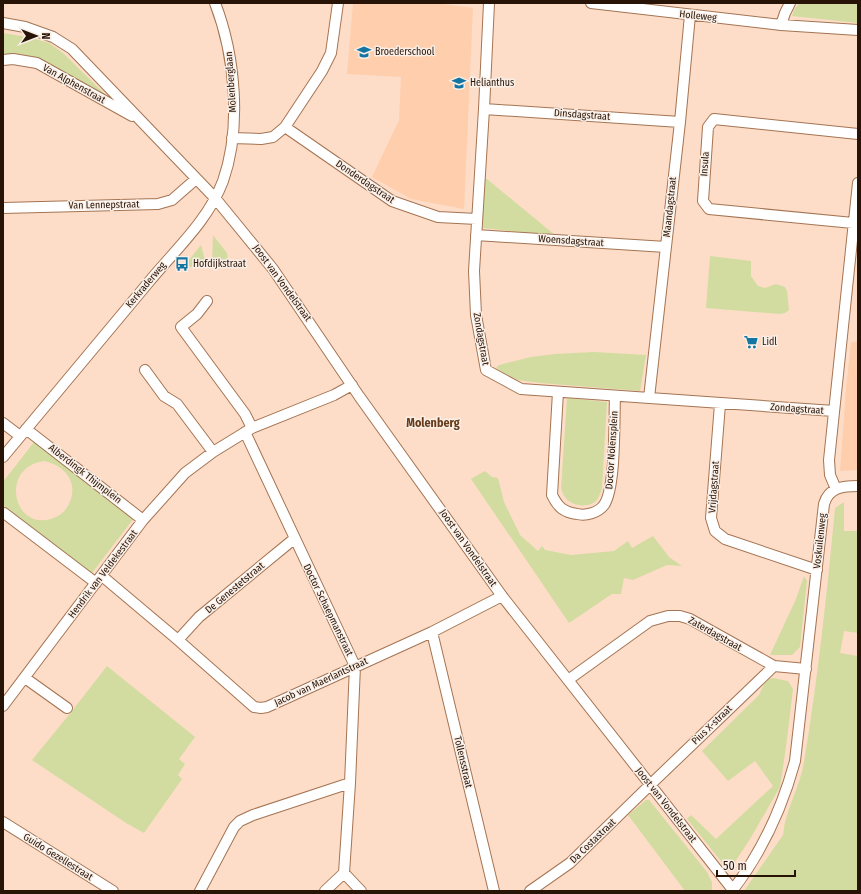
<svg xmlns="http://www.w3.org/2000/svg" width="861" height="894" font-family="'Fira Sans Condensed',sans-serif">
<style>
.built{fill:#fecead}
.green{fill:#d2dca0;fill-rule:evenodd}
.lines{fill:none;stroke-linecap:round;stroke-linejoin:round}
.minor-casing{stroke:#a47453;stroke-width:12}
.minor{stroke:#fff;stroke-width:10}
.labels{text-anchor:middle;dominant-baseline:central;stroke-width:3;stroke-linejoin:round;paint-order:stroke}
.street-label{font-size:10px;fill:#271407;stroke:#faefe7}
.poi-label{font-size:10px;fill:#271407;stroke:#faefe7;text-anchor:start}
.quarter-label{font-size:12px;font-weight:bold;fill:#683c1b;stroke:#faefe7}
</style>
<rect width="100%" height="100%" fill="#fdddc7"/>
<path class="built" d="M353,3H436L473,8L464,209L411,199L372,177L399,120L401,77L347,74Z
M858,341V470L840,471L846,389L851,342Z"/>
<path class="green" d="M799,3H858V23L792,16L794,10Z
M3,33L32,38L49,43L63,53L116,105L30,56L18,54H3Z
M483,179H487L556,236L482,228Z
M213,235L227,253L228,259L212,263Z
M201,245L206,264L190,267L188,265L189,260Z
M710,256L751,261V276L758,286L765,288L776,284L785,287L787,291L789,310L785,313L780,314L706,308Z
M594,352L646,355L640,391L540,383L518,380L503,373L496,368L499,365L531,357L555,354Z
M567,398L607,402L602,488C601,491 600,495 598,498C596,502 592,504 588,505C574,507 564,501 561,488Z
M34,442L134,518L92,573L3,505V482ZM44,461C68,466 81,487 66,509C62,514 57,517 51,519C12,530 0,467 44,461Z
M485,471L492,477L498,478L504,502L520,535L538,551L542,546L545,550L571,555L614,551L628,541L632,548L653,536L669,557L682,566L667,565L633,580L624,578L621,594H612L569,623L471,479Z
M844,502V531H858V633L844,631L840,653L858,656V891H744L783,835C785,810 800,787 804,762C818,678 827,593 835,508Z
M804,576L807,581L800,647L792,655H770L796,599Z
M107,666L195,737L179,759L185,764L178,775L182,779L144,833L126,823L32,760L72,711Z
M773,678L788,681L793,689L786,747L780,787L750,839L729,871L687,819L691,815L716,839L773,786L755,761L728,781L702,751L759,695L766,680Z
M646,800H649L654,806L707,872L712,882V891H685L628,815Z"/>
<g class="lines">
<defs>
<path id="minor" d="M489,3L484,109L474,271L476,315L486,370L521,389L834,411
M591,3L781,25L858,30
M3,23L25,27L53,37L72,49L215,198L273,269L359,396L502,596L733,890
M781,25L785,13L790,3
M3,60L13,59L37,63L132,116
M484,109L680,122
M285,127L392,201L438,217L477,219
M232,138L261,139L273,137L285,127L322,71L331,53L338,3
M3,208L158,204L172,200L196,179
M853,223L709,209L703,201L708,127L714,119L858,134
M476,235L666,247
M207,301L197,314L181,327L245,414L252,428
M145,370L164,396L177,404L213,452
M558,392L552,495C558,507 563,512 577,514C586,516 598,513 604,505C616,488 614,419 615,396
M649,398L680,122L690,15
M720,404L711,518L715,531L725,539L817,570
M3,423L20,436
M26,429L143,520
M245,432L355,666L350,783L344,873
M3,457C51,399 100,341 148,283C175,250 208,221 223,181C242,127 235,55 215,3
M836,489L830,475L829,460L858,183
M4,513L96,583
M102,576L178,640L254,707L261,708L267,707L432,632L502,596
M432,632L494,891
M178,640L199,617L294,539
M25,678L67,708
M568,680L650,621L668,616H680L690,619L774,666L806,669
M3,706L143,520L185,473L213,452L252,428L334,395L352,385
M3,822L113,891
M344,873L361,891
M200,891L234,827L240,821L253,815L350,783
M325,891L344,873
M530,891L570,863L650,785L774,666
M732,891C762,852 782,809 795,761L824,504C829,487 843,486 858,486"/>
</defs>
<use href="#minor" class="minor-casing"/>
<use href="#minor" class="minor"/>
</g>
<defs>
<symbol id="school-bare" viewBox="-9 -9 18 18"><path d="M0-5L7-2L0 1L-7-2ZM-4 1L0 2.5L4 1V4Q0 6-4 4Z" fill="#1375a2" stroke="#faefe7" stroke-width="2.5" paint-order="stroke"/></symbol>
<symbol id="bus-bare" viewBox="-9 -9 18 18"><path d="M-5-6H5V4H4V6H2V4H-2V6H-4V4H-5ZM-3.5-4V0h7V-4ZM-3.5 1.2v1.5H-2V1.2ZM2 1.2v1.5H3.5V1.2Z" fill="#1375a2" stroke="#faefe7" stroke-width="2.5" paint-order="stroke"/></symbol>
<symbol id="supermarket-bare" viewBox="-9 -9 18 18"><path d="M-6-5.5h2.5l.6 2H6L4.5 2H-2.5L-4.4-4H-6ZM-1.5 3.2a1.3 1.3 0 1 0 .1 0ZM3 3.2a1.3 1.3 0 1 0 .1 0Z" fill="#1375a2" stroke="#faefe7" stroke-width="2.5" paint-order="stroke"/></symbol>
</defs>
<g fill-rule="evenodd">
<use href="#school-bare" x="354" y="42" width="20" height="20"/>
<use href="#school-bare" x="449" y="73" width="20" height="20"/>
<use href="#bus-bare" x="172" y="254" width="20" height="20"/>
<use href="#supermarket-bare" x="741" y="332" width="20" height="20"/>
</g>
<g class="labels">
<g class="street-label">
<text transform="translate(698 16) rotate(6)">Holleweg</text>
<text transform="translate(231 82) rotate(-94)">Molenberglaan</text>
<text transform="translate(74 84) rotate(29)">Van Alphenstraat</text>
<text transform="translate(582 115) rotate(4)">Dinsdagstraat</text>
<text transform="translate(705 164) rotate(-86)">Insula</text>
<text transform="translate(365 182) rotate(34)">Donderdagstraat</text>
<text transform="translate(104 205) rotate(-1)">Van Lennepstraat</text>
<text transform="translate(670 207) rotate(-84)">Maandagstraat</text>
<text transform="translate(571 241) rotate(4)">Woensdagstraat</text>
<text transform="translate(282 283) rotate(54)">Joost van Vondelstraat</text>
<text transform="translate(146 285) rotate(-50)">Kerkraderweg</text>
<text transform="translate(481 339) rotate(80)">Zondagstraat</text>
<text transform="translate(797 409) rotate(4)">Zondagstraat</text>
<text transform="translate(612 450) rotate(-86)">Doctor Nolensplein</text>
<text transform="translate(85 474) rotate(38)">Alberdingk Thijmplein</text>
<text transform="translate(714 487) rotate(-86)">Vrijdagstraat</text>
<text transform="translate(820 541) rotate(-84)">Voskuilenweg</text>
<text transform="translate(468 548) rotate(55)">Joost van Vondelstraat</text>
<text transform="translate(103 574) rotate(-53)">Hendrik van Veldekestraat</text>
<text transform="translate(235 588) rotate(-40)">De Genestetstraat</text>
<text transform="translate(328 610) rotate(64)">Doctor Schaepmanstraat</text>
<text transform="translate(715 634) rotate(29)">Zaterdagstraat</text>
<text transform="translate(321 682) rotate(-25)">Jacob van Maerlantstraat</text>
<text transform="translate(712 725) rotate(-44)">Pius X-straat</text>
<text transform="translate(463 762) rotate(77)">Tollensstraat</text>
<text transform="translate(666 805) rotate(52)">Joost van Vondelstraat</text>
<text transform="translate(593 841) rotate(-44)">Da Costastraat</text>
<text transform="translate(58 857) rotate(32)">Guido Gezellestraat</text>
</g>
<g class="poi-label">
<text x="375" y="52">Broederschool</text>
<text x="470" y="83">Helianthus</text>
<text x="193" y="264">Hofdijkstraat</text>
<text x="762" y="342">Lidl</text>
</g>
<g class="quarter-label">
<text x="433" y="423">Molenberg</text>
</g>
</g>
<rect width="861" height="894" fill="none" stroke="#271407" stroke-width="8"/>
<g transform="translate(36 36) rotate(90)" stroke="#faefe7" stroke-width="3" paint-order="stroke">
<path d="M0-3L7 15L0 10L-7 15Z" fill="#271407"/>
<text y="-6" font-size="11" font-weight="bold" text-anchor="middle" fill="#271407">N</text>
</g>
<path d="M717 870v6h78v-6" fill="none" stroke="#271407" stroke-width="2"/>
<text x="723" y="870" font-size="12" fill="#271407" stroke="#faefe7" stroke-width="3" paint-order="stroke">50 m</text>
</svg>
